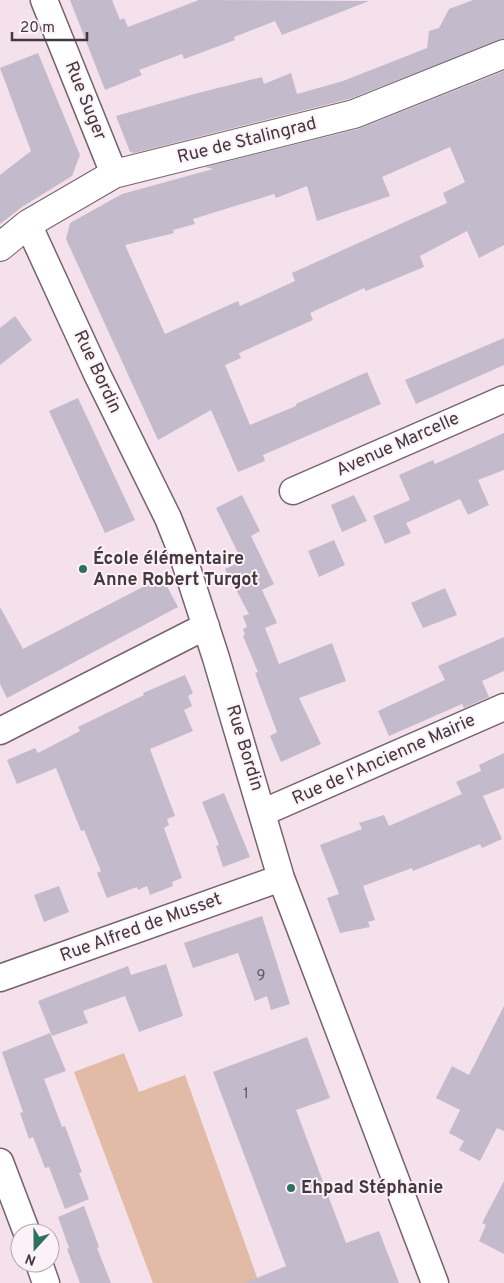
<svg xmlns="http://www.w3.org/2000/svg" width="504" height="1283" font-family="Overpass,sans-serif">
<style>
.green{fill:#e1bba6}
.building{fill:#c3bacc;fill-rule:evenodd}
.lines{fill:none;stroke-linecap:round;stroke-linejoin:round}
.minor-casing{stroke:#75636d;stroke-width:29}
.secondary-casing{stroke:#75636d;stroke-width:30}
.minor{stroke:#fff;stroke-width:26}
.secondary{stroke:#fff;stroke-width:28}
.poi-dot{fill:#2f7160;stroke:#fdf1f8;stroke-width:2}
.labels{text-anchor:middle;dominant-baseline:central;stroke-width:4;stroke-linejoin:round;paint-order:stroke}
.number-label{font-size:15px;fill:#625962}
.street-label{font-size:18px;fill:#41393e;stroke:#fdf1f8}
.poi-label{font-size:18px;font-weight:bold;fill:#41393e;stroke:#fdf1f8;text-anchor:start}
</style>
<rect width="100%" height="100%" fill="#f5e1ec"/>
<path class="green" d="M124,1053L139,1092L185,1075L259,1283H153L74,1072Z"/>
<path class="building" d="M70,0H112L120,20L124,18L128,27L199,0L369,1L282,35L275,21L234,37L235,40L184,59L182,54L139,70L142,75L105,90Z
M473,0H504V39L349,99L134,153L130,152L116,116L198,93L262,77L264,84L291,73L297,94L343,81L427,48L429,31L439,28L449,9Z
M38,53L80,155L72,176L22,207L0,224V175L31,151L0,68Z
M504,71V245L479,258L467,231L420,256L424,267L366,291L364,288L310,313L313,320L239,353L241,358L225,365L250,425L296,406V404L367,372L381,404L263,455L265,461L238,472L211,410L158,440L66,239L70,223L122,194L213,169L205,167L358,129ZM450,147L465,182L443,193L447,203L292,273L295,281L240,306L238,301L165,334L125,245L174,233L173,230L195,224L193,219L274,194L276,198L307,186L317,221L390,196L382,177Z
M15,316L32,340L0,365V328Z
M504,338V365L416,404L405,380Z
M78,398L135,520L105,533L49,411Z
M504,433V470L478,480L489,505L468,515L460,499L406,523L411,533L385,544L373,516L410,500L399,475L433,460L435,464Z
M242,495L260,531L251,536L274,584L262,590L277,623L265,628L279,664L332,643L346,681L299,698L321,744L281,762L270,736L277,732L255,673L258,672L243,636L245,634L243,629L247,627L243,616L249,614L225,569L242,561L216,508Z
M354,495L367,521L342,532L331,505Z
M334,540L345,565L319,577L308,551Z
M162,577L178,607L7,698L0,684V607L23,649Z
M445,588L457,615L423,628L411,603Z
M504,637V671L482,681L489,697L464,708L462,704L389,736L378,711L445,680L438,666Z
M185,675L193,693L188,696L192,706L184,710L193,731L150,749L175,816L167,819L169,825L164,828L182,878L172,882L173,886L150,895L147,886L138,890L137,887L107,898L97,873L101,871L84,830L81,831L56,768L17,784L7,760L35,748L38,753L80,731L78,727L144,695L143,693Z
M504,753V788L483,796L502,839L482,848L480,844L413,871L412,868L363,886L375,920L368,922L370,927L340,933L327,898L339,894L320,845L362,829L359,823L384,815L389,826L462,794L456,782L481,771L479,765Z
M224,793L250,857L223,867L216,846L219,845L202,802Z
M59,886L69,912L44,922L34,895Z
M262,916L290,1004L271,1010L267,996L255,1001L238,953L193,968L184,943Z
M166,964L183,1016L139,1032L125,996L83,1011L88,1023L52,1036L38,1001L128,966L131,975Z
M504,1006V1131L497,1128L480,1161L459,1150L464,1141L449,1133L460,1110L436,1098L452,1066L469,1075Z
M50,1033L66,1071L44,1079L62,1127L65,1126L82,1172L79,1173L89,1199L65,1209L49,1167L45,1168L33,1137L29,1139L20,1113L23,1112L2,1052Z
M307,1037L330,1098L296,1110L346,1243L379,1231L399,1283H245L286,1266L213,1072Z
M504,1181V1254L479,1241L486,1225L482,1223Z
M84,1206L99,1247L97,1248L111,1283H80L67,1249L69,1248L58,1217Z"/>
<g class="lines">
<defs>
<path id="minor" d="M44,0L114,174
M28,224L97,374L168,518L182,553L216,658L281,878L435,1283
M293,491L504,399
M0,731L206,626
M264,812L504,707
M0,978L281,878
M0,1162L27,1233
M39,1263L46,1283"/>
<path id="secondary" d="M0,247L28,224L114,174L354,114L504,54"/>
</defs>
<use href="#minor" class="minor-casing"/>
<use href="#secondary" class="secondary-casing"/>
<use href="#minor" class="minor"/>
<use href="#secondary" class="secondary"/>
</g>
<g class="poi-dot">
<circle cx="83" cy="569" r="5"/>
<circle cx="291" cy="1188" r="5"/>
</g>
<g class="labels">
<g class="number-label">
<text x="261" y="976">9</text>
<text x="246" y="1094">1</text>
</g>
<g class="street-label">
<text transform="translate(85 101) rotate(68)">Rue Suger</text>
<text transform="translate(247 141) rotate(-14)">Rue de Stalingrad</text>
<text transform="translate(97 372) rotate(65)">Rue Bordin</text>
<text transform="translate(398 445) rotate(-24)">Avenue Marcelle</text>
<text transform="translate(244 748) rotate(73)">Rue Bordin</text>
<text transform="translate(384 760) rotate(-24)">Rue de l'Ancienne Mairie</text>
<text transform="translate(141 928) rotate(-20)">Rue Alfred de Musset</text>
</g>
<g class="poi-label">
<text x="93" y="559">École élémentaire<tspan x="93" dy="21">Anne Robert Turgot</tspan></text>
<text x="301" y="1188">Ehpad Stéphanie</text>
</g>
</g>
<g transform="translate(35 1248) rotate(201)"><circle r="24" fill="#fdf1f8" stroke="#b2a7ae"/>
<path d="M0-4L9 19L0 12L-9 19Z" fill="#2f7160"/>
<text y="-8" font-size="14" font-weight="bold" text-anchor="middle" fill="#41393e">N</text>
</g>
<path d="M12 32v8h75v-8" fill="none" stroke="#41393e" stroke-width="2.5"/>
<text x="20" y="32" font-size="15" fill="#41393e" stroke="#fdf1f8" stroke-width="4" paint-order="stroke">20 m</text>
</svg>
